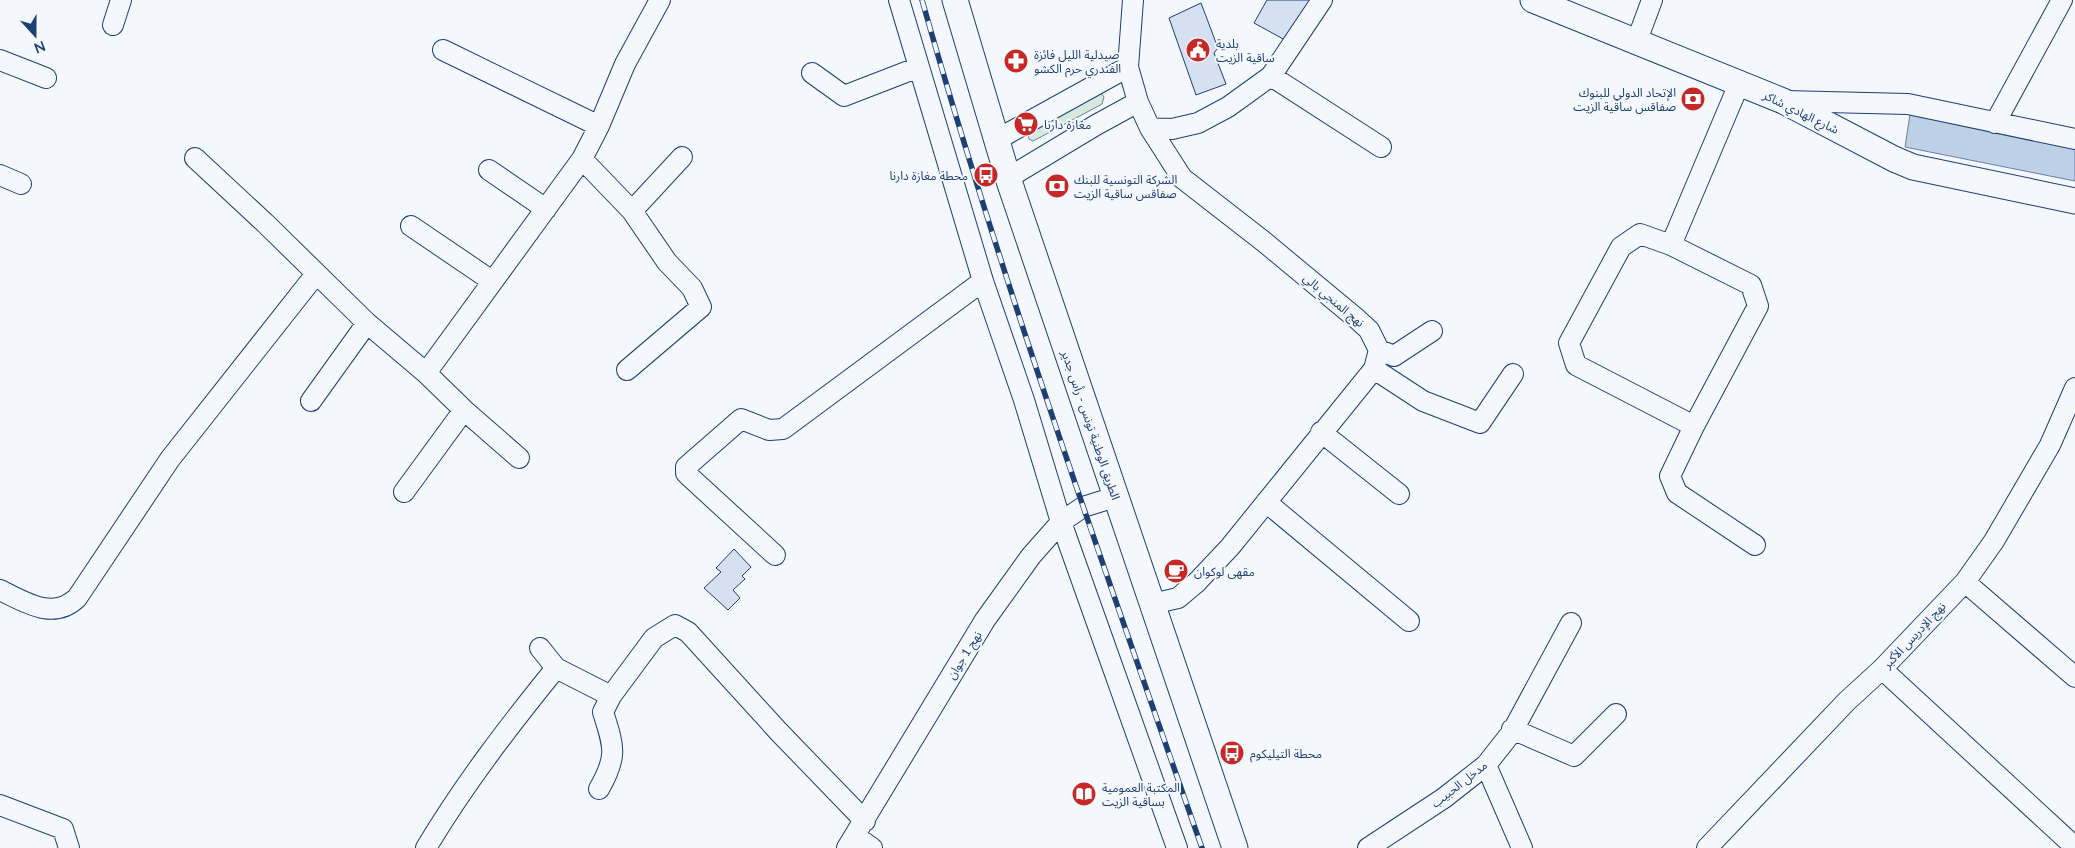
<svg xmlns="http://www.w3.org/2000/svg" width="2075" height="848" font-family="Lato,'Noto Sans Arabic',sans-serif">
<style>
.green{fill:#d7e8df;stroke:#687fa3}
.water{fill:#bed0e5;stroke:#687fa3}
.building{fill:#d5e0f0;stroke:#1d3f73}
.lines{fill:none;stroke-linecap:round;stroke-linejoin:round}
.minor-casing{stroke:#1d3f73;stroke-width:22}
.major-casing{stroke:#1d3f73;stroke-width:27}
.minor{stroke:#f4f7fb;stroke-width:20}
.major{stroke:#f4f7fb;stroke-width:25}
.rail-casing{stroke:#1d3f73;stroke-width:5.5}
.rail{stroke:#f4f7fb;stroke-width:4;stroke-dasharray:11;stroke-linecap:butt}
.labels{text-anchor:middle;dominant-baseline:central;stroke-width:4;stroke-linejoin:round;paint-order:stroke}
.poi-label{font-size:12px;fill:#1d3f73;stroke:#f4f7fb;text-anchor:start}
.street-label{font-size:12px;fill:#1d3f73;stroke:#f4f7fb}
</style>
<rect width="100%" height="100%" fill="#f4f7fb"/>
<path class="green" d="M1101,93L1104,97L1102,104L1037,139L1033,141L1029,139L1028,135L1030,131Z"/>
<path class="water" d="M1910,114L2075,147V181L1905,147Z"/>
<path class="building" d="M1267,0H1312L1285,40L1254,23Z
M1201,3L1218,48L1214,53L1226,84L1196,95L1169,18Z
M734,549L751,567L742,576L745,579L733,590L740,598L728,610L704,588L721,572L716,568Z"/>
<g class="lines">
<defs>
<path id="minor" d="M899,0L983,281L1024,400L1061,522L1177,848
M1133,0L1128,67L1138,102L1150,128L1182,178L1263,241L1357,319L1369,330L1379,350L1374,369L1230,547L1197,582L1178,598L1152,604
M113,25L121,0
M1636,43L1652,0
M443,50L599,126
M0,60L46,78
M812,73L844,96L919,67
M1271,76L1381,147
M1785,101L1908,104L2075,139
M1995,123L2062,0
M1150,128L1172,129L1198,123L1228,107L1271,76L1322,0
M996,140L1128,67
M195,158L265,223L367,323L426,373
M582,159L632,211L667,262L692,288L701,307L627,370
M489,170L546,209
M0,175L21,184
M1008,178L1096,125L1138,102
M632,211L682,157
M411,226L492,281
M1671,245L1739,84
M1379,350L1394,356L1432,331
M1374,369L1423,401L1480,423L1513,374
M311,401L367,323
M1694,426L1576,365L1569,343L1621,247L1640,234L1671,245L1751,285L1758,306L1694,426L1670,476L1677,493L1755,545
M1321,432L1399,494
M519,458L464,410L426,373L582,159L599,126L625,64L660,0
M404,492L464,410
M1266,502L1409,621
M775,555L690,477L686,473V467L741,419L769,430L783,429L983,281
M1965,582L2075,677
M0,590C25,602 53,621 77,598L170,459L316,274
M540,648L556,668L611,696
M1882,669L2075,847
M1512,729L1574,756L1616,714
M1486,765L1522,848
M599,789C618,756 614,747 603,712L611,696L654,638L675,625L688,632L779,732L865,821
M0,805L63,829L69,848
M855,836L872,848
M426,848C465,783 509,726 556,668
M847,848L985,620L1031,556L1061,522L1083,507L1115,497
M1368,848L1444,798L1486,765L1512,732L1571,623
M1707,848L1847,701L1882,669L1965,582L1994,541L2050,445L2075,388"/>
<path id="major" d="M955,0L1008,178L1235,848
M1533,0L1783,101L1894,159L1913,167L2075,201"/>
</defs>
<use href="#minor" class="minor-casing"/>
<use href="#major" class="major-casing"/>
<use href="#minor" class="minor"/>
<use href="#major" class="major"/>
<defs>
<path id="rail" d="M922,0C1003,286 1104,567 1202,848"/>
</defs>
<use href="#rail" class="rail-casing"/>
<use href="#rail" class="rail"/>
</g>
<defs>
<symbol id="civic-disc" viewBox="-11 -11 22 22"><circle r="9.5" fill="#c62828" stroke="#f4f7fb"/><path d="M-.6-6.5H3V-4.5H.6V-3L4-1V1h2V6H-6V1h2V-1L-.6-3ZM-1.2 2.5V6h2.4V2.5Z" fill="#fff"/></symbol>
<symbol id="pharmacy-disc" viewBox="-11 -11 22 22"><circle r="9.5" fill="#c62828" stroke="#f4f7fb"/><path d="M-2-6h4v4h4v4h-4v4h-4v-4h-4v-4h4Z" fill="#fff"/></symbol>
<symbol id="bank-disc" viewBox="-11 -11 22 22"><circle r="9.5" fill="#c62828" stroke="#f4f7fb"/><path d="M-6-4H6V4H-6ZM0-2.3a2.3 2.3 0 1 0 0 4.6a2.3 2.3 0 1 0 0-4.6Z" fill="#fff"/></symbol>
<symbol id="supermarket-disc" viewBox="-11 -11 22 22"><circle r="9.5" fill="#c62828" stroke="#f4f7fb"/><path d="M-6-5.5h2.5l.6 2H6L4.5 2H-2.5L-4.4-4H-6ZM-1.5 3.2a1.3 1.3 0 1 0 .1 0ZM3 3.2a1.3 1.3 0 1 0 .1 0Z" fill="#fff"/></symbol>
<symbol id="bus-disc" viewBox="-11 -11 22 22"><circle r="9.5" fill="#c62828" stroke="#f4f7fb"/><path d="M-5-6H5V4H4V6H2V4H-2V6H-4V4H-5ZM-3.5-4V0h7V-4ZM-3.5 1.2v1.5H-2V1.2ZM2 1.2v1.5H3.5V1.2Z" fill="#fff"/></symbol>
<symbol id="cafe-disc" viewBox="-11 -11 22 22"><circle r="9.5" fill="#c62828" stroke="#f4f7fb"/><path d="M-5.5-4.5H6V0H3Q3 3.5 0 3.5H-2.5Q-5.5 3.5-5.5 0ZM3-3.2v2h1.7v-2ZM-6 4.5H4V6H-6Z" fill="#fff"/></symbol>
<symbol id="library-disc" viewBox="-11 -11 22 22"><circle r="9.5" fill="#c62828" stroke="#f4f7fb"/><path d="M-6-4Q-3-5.5-.7-3.5V5Q-3 3-6 4ZM6-4Q3-5.5 .7-3.5V5Q3 3 6 4Z" fill="#fff"/></symbol>
</defs>
<g fill-rule="evenodd">
<use href="#civic-disc" x="1184" y="36" width="28" height="28"/>
<use href="#pharmacy-disc" x="1002" y="47" width="28" height="28"/>
<use href="#bank-disc" x="1679" y="85" width="28" height="28"/>
<use href="#supermarket-disc" x="1012" y="110" width="28" height="28"/>
<use href="#bus-disc" x="972" y="161" width="28" height="28"/>
<use href="#bank-disc" x="1043" y="172" width="28" height="28"/>
<use href="#cafe-disc" x="1162" y="557" width="28" height="28"/>
<use href="#bus-disc" x="1218" y="739" width="28" height="28"/>
<use href="#library-disc" x="1070" y="780" width="28" height="28"/>
</g>
<g class="labels">
<g class="poi-label">
<text x="1216" y="43">بلدية<tspan x="1216" dy="14">ساقية الزيت</tspan></text>
<text x="1034" y="54">صيدلية الليل فائزة<tspan x="1034" dy="14">الفندري حرم الكشو</tspan></text>
<text x="1676" y="92" text-anchor="end">الإتحاد الدولي للبنوك<tspan x="1676" dy="14">صفاقس ساقية الزيت</tspan></text>
<text x="1044" y="124">مغازة دارنا</text>
<text x="968" y="175" text-anchor="end">محطة مغازة دارنا</text>
<text x="1074" y="179">الشركة التونسية للبنك<tspan x="1074" dy="14">صفاقس ساقية الزيت</tspan></text>
<text x="1194" y="571">مقهى لوكوان</text>
<text x="1250" y="753">محطة التيليكوم</text>
<text x="1102" y="787">المكتبة العمومية<tspan x="1102" dy="14">بساقية الزيت</tspan></text>
</g>
<g class="street-label">
<text transform="translate(1801 112) rotate(26)">شارع الهادي شاكر</text>
<text transform="translate(1334 300) rotate(40)">نهج المنجي بالي</text>
<text transform="translate(1091 425) rotate(71)">الطريق الوطنية تونس - رأس جدير</text>
<text transform="translate(1914 635) rotate(-47)">نهج الإدريس الأكبر</text>
<text transform="translate(964 655) rotate(-58)">نهج 1 جوان</text>
<text transform="translate(1459 784) rotate(-38)">مدخل الحبيب</text>
</g>
</g>
<g transform="translate(35 35) rotate(159)" stroke="#f4f7fb" stroke-width="4" paint-order="stroke">
<path d="M0-4L9 19L0 12L-9 19Z" fill="#1d3f73"/>
<text y="-8" font-size="14" font-weight="bold" text-anchor="middle" fill="#1d3f73">N</text>
</g>
</svg>
